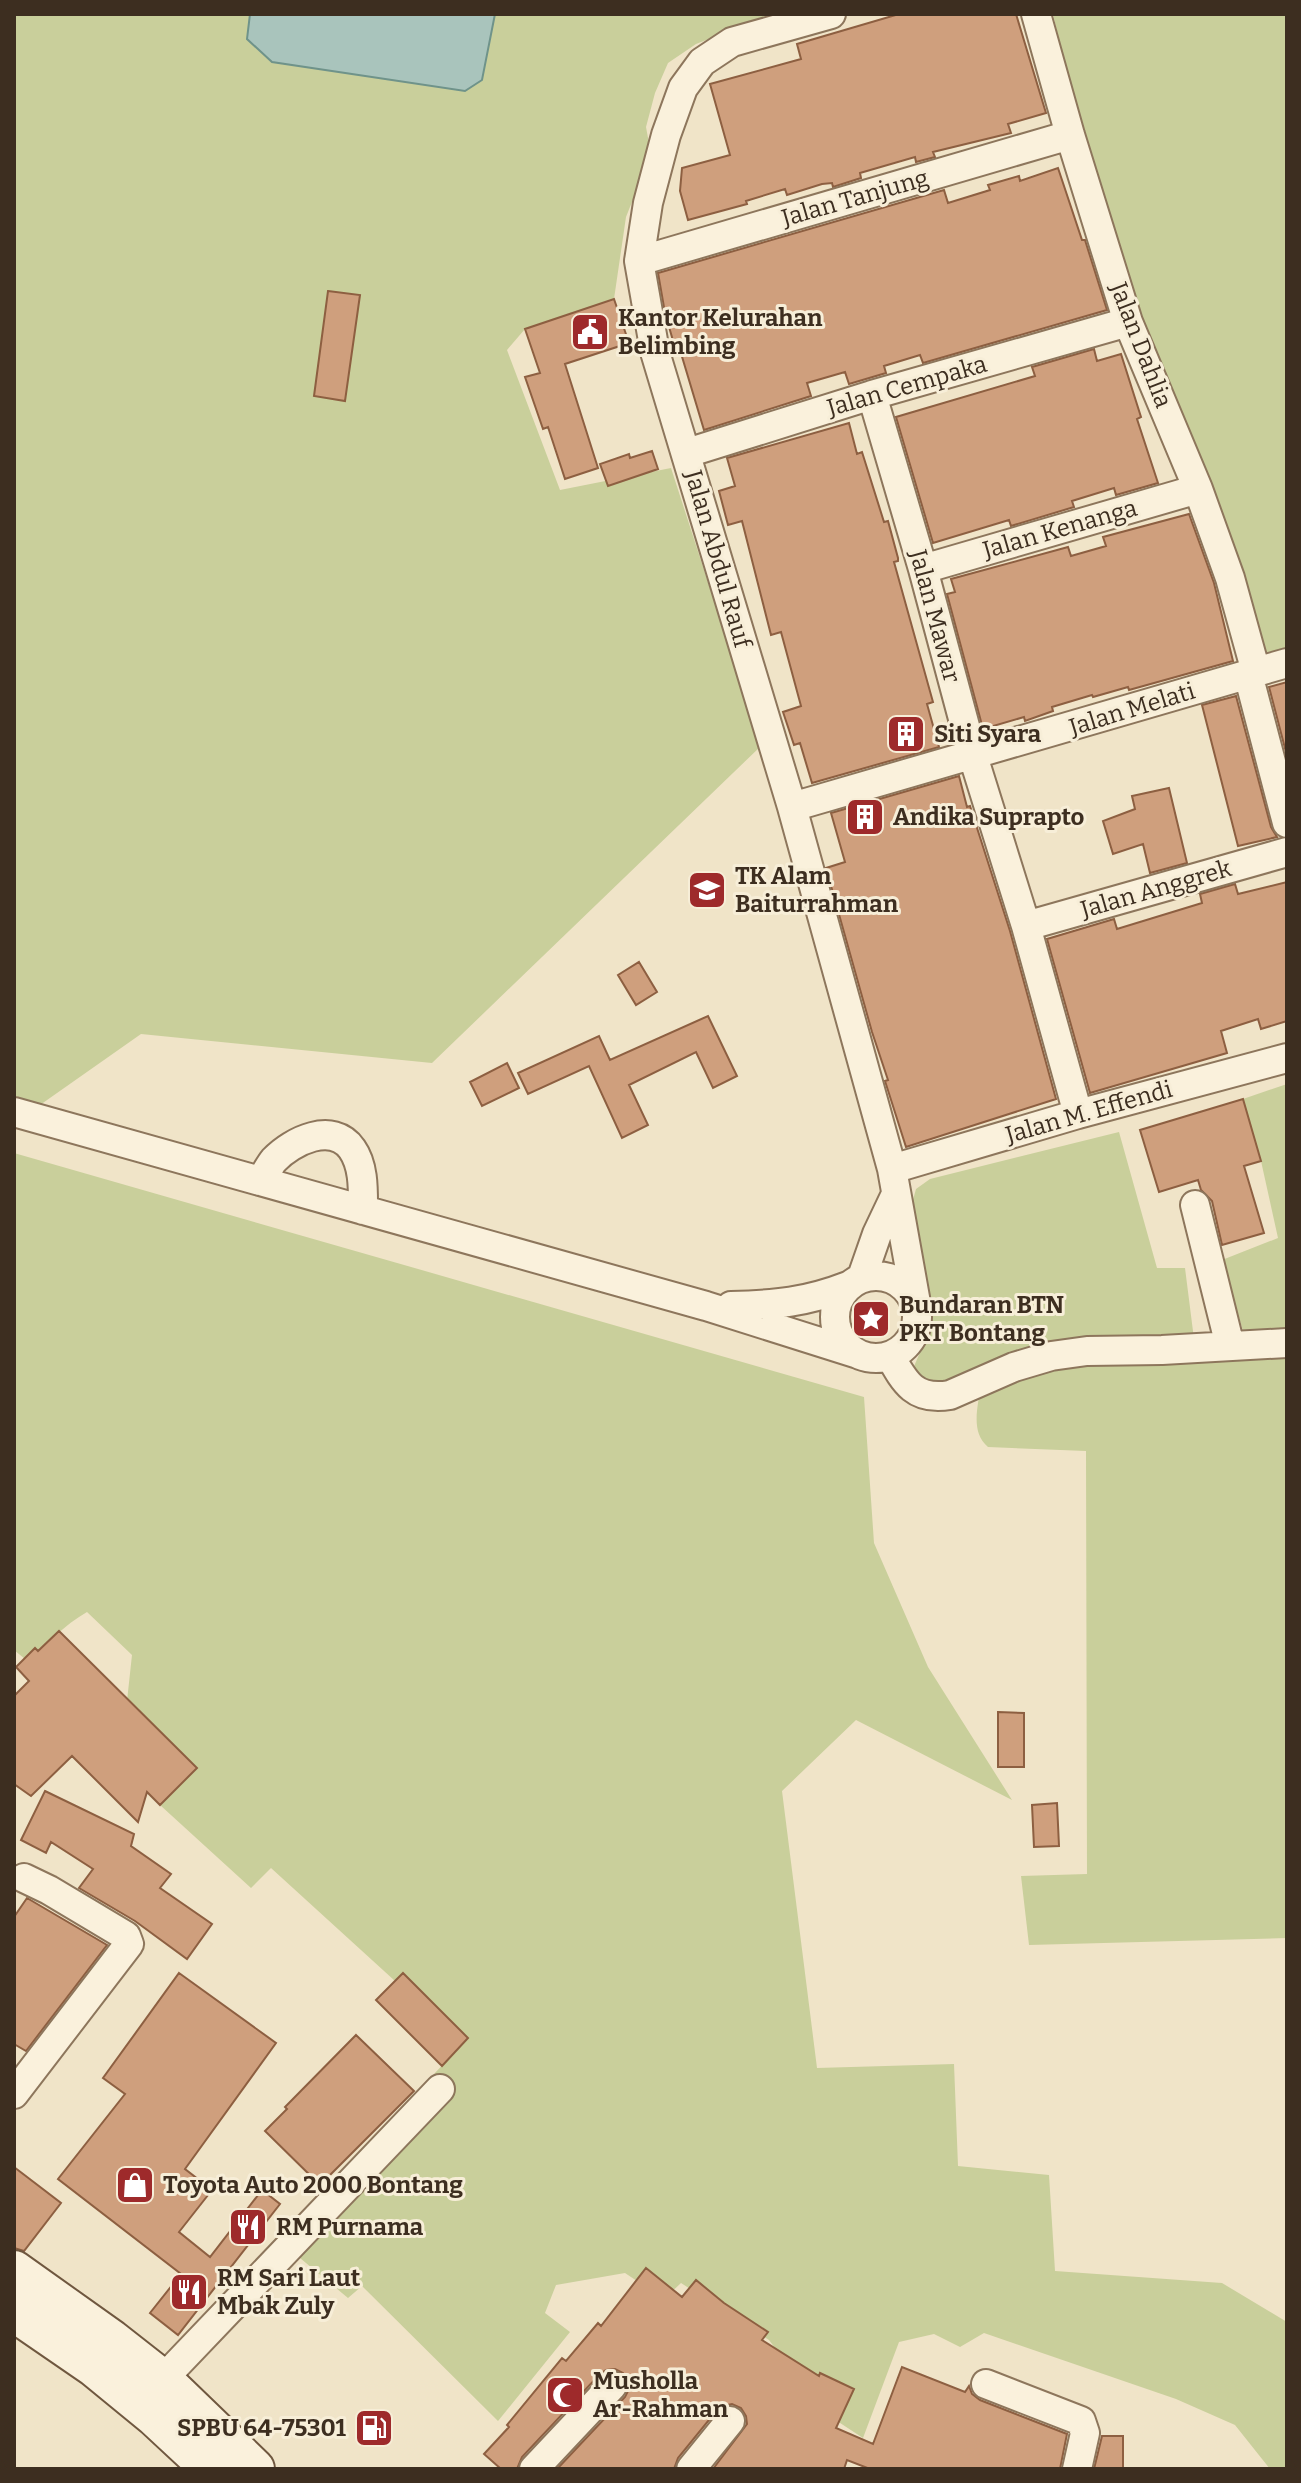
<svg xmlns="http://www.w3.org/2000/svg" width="1301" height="2483" font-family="Bitter,serif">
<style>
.green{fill:#c9cf9b}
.water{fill:#a9c4bc;stroke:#6f938a;stroke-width:2}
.building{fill:#cf9f7d;stroke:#8d5f41;stroke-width:2}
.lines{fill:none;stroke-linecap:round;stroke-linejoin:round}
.minor-casing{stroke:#8d765c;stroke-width:32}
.secondary-casing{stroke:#6f573f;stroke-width:44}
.minor{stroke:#faf1dc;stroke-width:28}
.secondary{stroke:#faf1dc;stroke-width:40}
.labels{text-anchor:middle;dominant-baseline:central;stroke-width:6;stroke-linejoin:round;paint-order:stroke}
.street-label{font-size:24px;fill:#3d2e20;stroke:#f7eed8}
.poi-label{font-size:24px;font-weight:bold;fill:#3d2e20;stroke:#f7eed8;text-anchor:start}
</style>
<rect width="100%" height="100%" fill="#f0e4c8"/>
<path class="green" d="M14,14H798L724,33L696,44L668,63L655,93L646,127L651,154L626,217L614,299L525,329L507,350L560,490L671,468L761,746L432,1063L141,1034L30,1112L14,1108Z
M1053,14H1287V651L1263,659L1141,319L1080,130Z
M1287,1084V1331H1243L1222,1260L1278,1238L1261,1161L1243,1099Z
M1119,1132L1157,1268H1185L1195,1347L1287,1343V1938L1029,1945L1021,1876L1087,1874L1086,1451L988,1447C970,1432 978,1406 981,1385L950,1395L906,1385L930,1329L911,1207L916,1189L930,1179Z
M14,1153L864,1397L874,1543L928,1667L1012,1800L856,1720L782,1791L817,2068L954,2064L958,2166L1049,2175L1055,2271L1222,2283L1287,2322V2469H1270L1235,2425L1176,2399L984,2333L960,2347L934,2334L899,2342L863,2438L834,2419L797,2377L769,2340L681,2283L664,2299L625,2273L556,2285L545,2313L570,2332L498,2421L362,2286L348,2298L294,2253L450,2089L434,2074L468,2038L403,1974L395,1981L271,1868L251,1888L160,1805L197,1767L127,1701L132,1655L87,1612C64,1625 47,1645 25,1659L14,1650Z"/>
<path class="water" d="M250,14H495L482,80L465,91L272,62L247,39Z"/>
<path class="building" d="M899,14H1016L1046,113L1008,124L1011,133L933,152L935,157L916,162L915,157L860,173L861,178L833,187L832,183L822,184L787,195L785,189L746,201L747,204L688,220L680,191L682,168L730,155L710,84L801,59L797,44Z
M1058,168L1082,240H1085L1107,310L923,363L920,355L884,366L886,373L849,384L845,372L807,383L811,396L704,430L680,350L676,351L665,313L658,273L944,190L948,203L990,190L988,185L1019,176L1020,181Z
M328,291L360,295L345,401L314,396Z
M614,299L629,343L565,364L598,468L565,479L548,427L543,429L525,377L540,373L525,329Z
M1094,349L1097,361L1121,354L1141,417L1137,419L1158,483L1116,495L1114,488L1072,501L1074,507L1011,526L1009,520L933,543L896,417L1035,376L1032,367Z
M849,423L857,454L862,452L884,522L888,521L898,558V561L894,562L933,702L927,704L939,747L812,783L800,743L794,745L783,712L801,706L781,632L771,635L742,521L728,525L719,491L735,486L727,458Z
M652,451L658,469L608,486L600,464L629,454L630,458Z
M1189,514L1214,583L1233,661L1129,690L1128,687L1093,697L1092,695L1052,707L1053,711L1025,721L1024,717L983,729L947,594L955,592L951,579L1068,547L1071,556L1106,546L1103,537Z
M1287,682V756L1269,687Z
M1236,696L1271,827L1277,837L1238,846L1202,705Z
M959,776L967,807L970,806L1010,931L1056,1099L906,1147L885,1081L888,1080L872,1032L826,868L845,862L831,813Z
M1169,788L1187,863L1150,873L1143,844L1113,854L1103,821L1135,809L1132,796Z
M1287,882V1021L1261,1029L1258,1019L1221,1031L1227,1053L1090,1093L1047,939L1114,919L1117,929L1202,903L1200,894L1235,884L1238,894Z
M639,962L657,992L636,1005L618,975Z
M708,1016L737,1076L713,1088L696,1052L629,1085L648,1125L622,1138L589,1066L528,1094L518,1073L599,1036L610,1060Z
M507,1063L519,1088L482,1106L470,1082Z
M1243,1099L1261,1161L1244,1166L1264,1233L1222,1245L1212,1201L1201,1190L1198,1180L1159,1192L1140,1130Z
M59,1631L197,1768L160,1805L147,1792L138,1822L72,1756L31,1796L14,1784V1696L29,1681L16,1667L35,1648L38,1651Z
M998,1712L1024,1713V1767H998Z
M45,1791L134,1834L131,1846L171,1874L160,1888L212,1924L187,1959L135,1921L79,1888L93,1869L51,1842L46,1853L21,1840Z
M1057,1803L1059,1846L1034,1847L1032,1805Z
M27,1898L107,1945L26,2051L14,2044V1917Z
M179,1973L276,2043L185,2169L212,2190L179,2232L210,2257L262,2190L280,2204L178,2335L150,2313L181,2274L58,2179L125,2094L103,2078Z
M403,1973L468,2038L442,2066L376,2000Z
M356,2035L414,2091L320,2185L265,2131L287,2109L285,2107Z
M14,2167L61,2203L24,2251L14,2248Z
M646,2268L682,2297L696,2280L724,2303L768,2332L762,2340L819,2376L820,2373L854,2389L836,2428L873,2444L902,2367L965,2392L969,2386L972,2394L980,2400L1067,2434L1060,2469H870L847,2460L844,2469H713L747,2424L746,2416L741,2408L732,2404L723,2406L717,2410L678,2458L674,2469H557L625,2397L629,2389L628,2380L623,2373L615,2369L606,2370L600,2374L522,2457L517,2469H501L484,2454L509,2427L507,2425L562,2358L566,2361L598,2323L601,2326Z
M1102,2436H1123V2469H1094Z"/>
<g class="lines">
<defs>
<path id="minor" d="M831,14L732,42L702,62L683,88L666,135L648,203L639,261L655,352L792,807L892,1169L916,1303
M1036,14L1070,135L1128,322L1198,489L1230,578L1256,672
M639,261L1070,135
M872,395L923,569L973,756L1026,926L1078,1114
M687,453L872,395L1128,322
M923,569L1198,489
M1248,674L1287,823
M792,807L1287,663
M1026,926L1287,852
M14,1112L706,1306L858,1354
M892,1169L1078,1114L1287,1058
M260,1181C265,1175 269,1166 274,1160C292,1141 333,1121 352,1149C364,1166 363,1190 363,1210
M1195,1205L1230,1346
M835 1317a41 41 0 1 1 82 0a41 41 0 1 1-82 0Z
M862,1277L877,1234L896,1194
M731,1306C775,1305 807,1302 848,1286
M890,1356C905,1383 915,1401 950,1395L1014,1367L1051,1356L1087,1351L1162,1350L1287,1343
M14,2094L129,1944L126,1936L49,1890L24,1878
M162,2380L440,2089
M986,2384L1081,2421L1085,2433L1077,2469
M534,2469L612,2386
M691,2469L730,2421"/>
<path id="secondary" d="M14,2271L111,2340L162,2380L254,2469
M14,2311L94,2366L155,2416L212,2469"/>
</defs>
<use href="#minor" class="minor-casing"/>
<use href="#secondary" class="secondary-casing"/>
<use href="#minor" class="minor"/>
<use href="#secondary" class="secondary"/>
</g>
<defs>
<symbol id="civic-square" viewBox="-11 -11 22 22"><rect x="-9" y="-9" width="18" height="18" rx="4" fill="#9e2a2b" stroke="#f7eed8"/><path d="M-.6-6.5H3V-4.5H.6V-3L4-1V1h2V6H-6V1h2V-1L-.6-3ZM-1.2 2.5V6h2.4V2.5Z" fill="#fff"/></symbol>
<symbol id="building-square" viewBox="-11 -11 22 22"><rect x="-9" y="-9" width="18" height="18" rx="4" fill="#9e2a2b" stroke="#f7eed8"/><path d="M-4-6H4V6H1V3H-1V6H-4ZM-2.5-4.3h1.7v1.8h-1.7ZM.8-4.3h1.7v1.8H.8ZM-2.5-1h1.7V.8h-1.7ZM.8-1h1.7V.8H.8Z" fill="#fff"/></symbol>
<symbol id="school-square" viewBox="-11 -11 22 22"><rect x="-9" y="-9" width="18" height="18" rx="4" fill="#9e2a2b" stroke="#f7eed8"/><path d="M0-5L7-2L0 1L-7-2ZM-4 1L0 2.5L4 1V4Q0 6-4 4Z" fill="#fff"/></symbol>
<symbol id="sight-square" viewBox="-11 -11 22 22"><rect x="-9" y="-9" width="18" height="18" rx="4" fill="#9e2a2b" stroke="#f7eed8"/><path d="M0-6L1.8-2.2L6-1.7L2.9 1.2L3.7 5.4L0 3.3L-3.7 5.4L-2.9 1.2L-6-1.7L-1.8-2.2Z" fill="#fff"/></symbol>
<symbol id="shop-square" viewBox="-11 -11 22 22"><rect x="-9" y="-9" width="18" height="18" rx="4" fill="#9e2a2b" stroke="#f7eed8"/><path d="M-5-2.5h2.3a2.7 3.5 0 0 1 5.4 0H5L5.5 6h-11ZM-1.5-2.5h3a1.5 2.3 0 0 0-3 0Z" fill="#fff"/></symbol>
<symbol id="restaurant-square" viewBox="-11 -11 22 22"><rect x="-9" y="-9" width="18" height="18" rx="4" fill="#9e2a2b" stroke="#f7eed8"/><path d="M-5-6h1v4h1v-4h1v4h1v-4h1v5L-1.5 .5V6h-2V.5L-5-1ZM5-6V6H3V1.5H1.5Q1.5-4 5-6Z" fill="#fff"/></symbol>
<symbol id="mosque-square" viewBox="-11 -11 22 22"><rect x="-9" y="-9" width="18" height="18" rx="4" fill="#9e2a2b" stroke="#f7eed8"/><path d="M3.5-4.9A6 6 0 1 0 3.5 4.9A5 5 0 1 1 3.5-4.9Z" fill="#fff"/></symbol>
<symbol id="fuel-square" viewBox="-11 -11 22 22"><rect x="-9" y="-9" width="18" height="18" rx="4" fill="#9e2a2b" stroke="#f7eed8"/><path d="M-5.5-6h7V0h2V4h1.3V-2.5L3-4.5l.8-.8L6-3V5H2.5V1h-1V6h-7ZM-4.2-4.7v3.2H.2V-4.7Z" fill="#fff"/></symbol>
</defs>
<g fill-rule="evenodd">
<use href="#civic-square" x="568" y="310" width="44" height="44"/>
<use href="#building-square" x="884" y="712" width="44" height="44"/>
<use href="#building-square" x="843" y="795" width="44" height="44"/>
<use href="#school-square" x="685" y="868" width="44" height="44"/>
<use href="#sight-square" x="849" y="1297" width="44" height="44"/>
<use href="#shop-square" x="113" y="2163" width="44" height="44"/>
<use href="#restaurant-square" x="226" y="2205" width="44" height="44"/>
<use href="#restaurant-square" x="167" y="2270" width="44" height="44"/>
<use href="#mosque-square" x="543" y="2373" width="44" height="44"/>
<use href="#fuel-square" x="352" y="2406" width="44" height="44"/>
</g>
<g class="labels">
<g class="street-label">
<text transform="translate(855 198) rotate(-16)">Jalan Tanjung</text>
<text transform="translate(1141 345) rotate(69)">Jalan Dahlia</text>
<text transform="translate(907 386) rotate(-16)">Jalan Cempaka</text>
<text transform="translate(1060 529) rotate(-16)">Jalan Kenanga</text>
<text transform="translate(718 559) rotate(74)">Jalan Abdul Rauf</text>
<text transform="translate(935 616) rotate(75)">Jalan Mawar</text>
<text transform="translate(1132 709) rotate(-17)">Jalan Melati</text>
<text transform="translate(1156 889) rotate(-16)">Jalan Anggrek</text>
<text transform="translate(1089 1112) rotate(-16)">Jalan M. Effendi</text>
</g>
<g class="poi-label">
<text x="618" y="318">Kantor Kelurahan<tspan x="618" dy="28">Belimbing</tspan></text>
<text x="934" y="734">Siti Syara</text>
<text x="893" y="817">Andika Suprapto</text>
<text x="735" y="876">TK Alam<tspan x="735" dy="28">Baiturrahman</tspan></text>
<text x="899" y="1305">Bundaran BTN<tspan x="899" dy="28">PKT Bontang</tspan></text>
<text x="163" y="2185">Toyota Auto 2000 Bontang</text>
<text x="276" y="2227">RM Purnama</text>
<text x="217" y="2278">RM Sari Laut<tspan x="217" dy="28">Mbak Zuly</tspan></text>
<text x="593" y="2381">Musholla<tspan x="593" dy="28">Ar-Rahman</tspan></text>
<text x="346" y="2428" text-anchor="end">SPBU 64-75301</text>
</g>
</g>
<rect width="1301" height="2483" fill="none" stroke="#3d2e20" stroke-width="32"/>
</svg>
